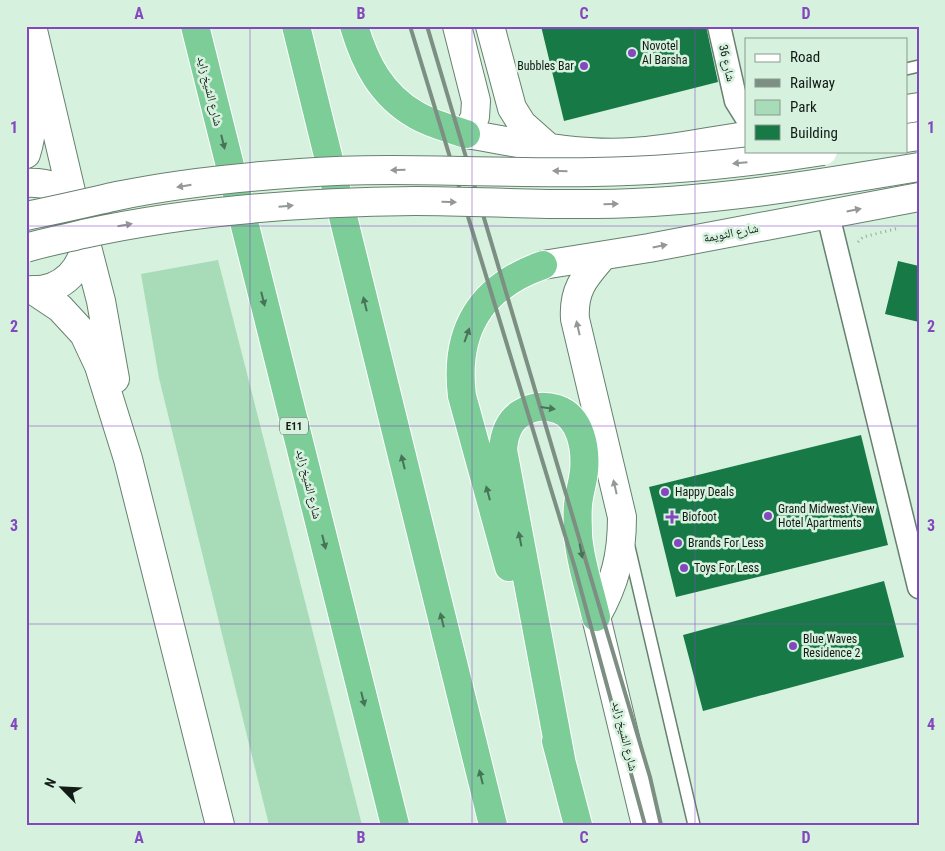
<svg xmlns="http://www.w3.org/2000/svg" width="945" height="851" font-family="'Roboto Condensed','Noto Naskh Arabic',sans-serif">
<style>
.green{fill:#a8dbb7}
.building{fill:#177945}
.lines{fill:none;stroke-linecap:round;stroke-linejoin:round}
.service-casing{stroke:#68806f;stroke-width:14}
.minor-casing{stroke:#68806f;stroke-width:25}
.tertiary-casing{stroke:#68806f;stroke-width:30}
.motorway-casing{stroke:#fff;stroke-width:30}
.path{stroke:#95aa9c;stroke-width:3;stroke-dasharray:1 4;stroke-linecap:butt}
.service{stroke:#fff;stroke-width:11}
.minor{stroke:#fff;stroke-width:22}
.tertiary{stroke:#fff;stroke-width:28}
.motorway{stroke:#7ccd98;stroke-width:28}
.rail{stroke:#7c8f82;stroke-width:4}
.tertiary-bridge-casing{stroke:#68806f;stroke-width:30;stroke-linecap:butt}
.tertiary-bridge{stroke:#fff;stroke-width:28}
.oneway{fill:#477456}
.oneway2{fill:#949896}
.grid{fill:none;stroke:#8448be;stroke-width:1;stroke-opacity:0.55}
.poi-dot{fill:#8448be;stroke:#d6f1de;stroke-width:2}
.labels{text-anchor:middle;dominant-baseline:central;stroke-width:5;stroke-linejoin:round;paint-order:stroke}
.shield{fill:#d6f1de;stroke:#4d5b51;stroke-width:1}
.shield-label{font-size:11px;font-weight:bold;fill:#121b15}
.poi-label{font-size:12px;fill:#121b15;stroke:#d6f1de;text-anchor:start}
.street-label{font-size:12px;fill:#121b15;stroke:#d6f1de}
.neatline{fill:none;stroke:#8448be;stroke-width:2}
.grid-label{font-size:16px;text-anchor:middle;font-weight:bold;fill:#8448be}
</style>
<rect width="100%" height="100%" fill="#d6f1de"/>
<path class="green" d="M218,260L362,825H269L159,378L141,274Z"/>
<path class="building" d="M541,26H706L718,82L564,121Z
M898,261L919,266V322L885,314Z
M861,435L888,545L676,597L649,487Z
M884,581L904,657L703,711L683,635Z"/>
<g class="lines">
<defs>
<path id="service" d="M906,69L919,66
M629,547L694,825"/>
<path id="minor" d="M719,26L736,101L746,117
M828,215L919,587"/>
<path id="tertiary" d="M32,26L73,200
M457,26L476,101L475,117L466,134C521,143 577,156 633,152C670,150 709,141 746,136
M490,26L512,108L522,124L549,148
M26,84C32,108 34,130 26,154
M906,109L919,107
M906,138L919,136
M26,183C108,178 103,297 26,290
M86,243L101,301L115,379
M603,256C585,277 573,289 575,319L622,517C622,556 615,583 596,617L646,825
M543,265L649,248L919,197
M33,290L60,308L84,334L99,366L128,459L220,825"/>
<path id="motorway" d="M195,26L395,825
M296,26L493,825
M354,26C365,63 381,95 416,115C431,124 449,128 466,134
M509,567L462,396C454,331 480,287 543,265
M556,741L578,825
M561,759L503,450C504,435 508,422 520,414C532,406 544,405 557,409C581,417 586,449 584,471C583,482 579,493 578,505C577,515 578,525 578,535C580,563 590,590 596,617"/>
</defs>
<use href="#service" class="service-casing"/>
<use href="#minor" class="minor-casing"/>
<use href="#tertiary" class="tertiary-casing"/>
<use href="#motorway" class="motorway-casing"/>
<path class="path" d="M858,242L863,237L899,228"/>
<use href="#service" class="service"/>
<use href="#minor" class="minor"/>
<use href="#tertiary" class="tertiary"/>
<use href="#motorway" class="motorway"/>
<path class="rail" d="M410,26L575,568L645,825
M427,26L650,777L661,825"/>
<defs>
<path id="tertiary-bridge" d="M26,216C56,210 86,203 117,196C175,184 241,177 300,173C399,166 496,174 594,172C671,171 747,163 823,151
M26,248C45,242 64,239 83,234C192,210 304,202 415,201C476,201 536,205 596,204C705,203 812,185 919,167"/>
</defs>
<use href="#tertiary-bridge" class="tertiary-bridge-casing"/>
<use href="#tertiary-bridge" class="tertiary-bridge"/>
</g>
<defs><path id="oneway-solid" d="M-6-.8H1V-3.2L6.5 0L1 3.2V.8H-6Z" transform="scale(1.25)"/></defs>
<g class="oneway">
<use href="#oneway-solid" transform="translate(223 142) rotate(76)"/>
<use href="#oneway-solid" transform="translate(263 299) rotate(76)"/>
<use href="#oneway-solid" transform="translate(365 304) rotate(-104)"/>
<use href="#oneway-solid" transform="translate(467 335) rotate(-70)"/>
<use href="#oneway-solid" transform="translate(548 408) rotate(8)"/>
<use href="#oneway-solid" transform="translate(403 462) rotate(-104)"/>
<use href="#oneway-solid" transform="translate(488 493) rotate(-105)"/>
<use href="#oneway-solid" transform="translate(520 539) rotate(-101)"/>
<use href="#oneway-solid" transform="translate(324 542) rotate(76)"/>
<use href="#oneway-solid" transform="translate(581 551) rotate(79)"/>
<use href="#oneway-solid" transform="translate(442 620) rotate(-104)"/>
<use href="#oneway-solid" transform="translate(363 699) rotate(76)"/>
<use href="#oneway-solid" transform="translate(481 777) rotate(-104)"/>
</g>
<g class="oneway2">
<use href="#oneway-solid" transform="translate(740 163) rotate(175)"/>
<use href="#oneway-solid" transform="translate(398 170) rotate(178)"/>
<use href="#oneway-solid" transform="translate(560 171) rotate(-179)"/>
<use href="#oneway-solid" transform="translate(184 186) rotate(171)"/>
<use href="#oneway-solid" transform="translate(449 202) rotate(1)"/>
<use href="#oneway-solid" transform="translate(611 204) rotate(-2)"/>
<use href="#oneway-solid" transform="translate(286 206) rotate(-5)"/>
<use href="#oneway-solid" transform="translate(854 210) rotate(-11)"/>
<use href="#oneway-solid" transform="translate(125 225) rotate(-10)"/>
<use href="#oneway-solid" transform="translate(660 246) rotate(-11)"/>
<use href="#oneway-solid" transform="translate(578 328) rotate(-103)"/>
<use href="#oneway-solid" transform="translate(615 487) rotate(-103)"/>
</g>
<path class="grid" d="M250,26V825M472,26V825M695,26V825M26,226H919M26,426H919M26,624H919"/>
<g class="poi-dot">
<circle cx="632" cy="53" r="5"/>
<circle cx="584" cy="66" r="5"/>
<circle cx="665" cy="492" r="5"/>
<circle cx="768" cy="516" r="5"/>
<path d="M669.5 509.5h5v5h5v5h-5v5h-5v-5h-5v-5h5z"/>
<circle cx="678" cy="543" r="5"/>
<circle cx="684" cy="568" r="5"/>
<circle cx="793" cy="646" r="5"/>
</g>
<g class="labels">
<rect class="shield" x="280" y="417.5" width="28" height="17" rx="4"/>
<g class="shield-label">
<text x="294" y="426">E11</text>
</g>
<g class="poi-label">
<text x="642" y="46">Novotel<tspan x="642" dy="14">Al Barsha</tspan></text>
<text x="574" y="66" text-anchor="end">Bubbles Bar</text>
<text x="675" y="492">Happy Deals</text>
<text x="778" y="509">Grand Midwest View<tspan x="778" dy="14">Hotel Apartments</tspan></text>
<text x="682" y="517">Biofoot</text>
<text x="688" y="543">Brands For Less</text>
<text x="694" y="568">Toys For Less</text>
<text x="803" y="639">Blue Waves<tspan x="803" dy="14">Residence 2</tspan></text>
</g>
<g class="street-label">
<text transform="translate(727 63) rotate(77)">شارع 36</text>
<text transform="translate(210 91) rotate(76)">شارع الشيخ زايد</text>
<text transform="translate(731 233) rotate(-11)">شارع الثويمة</text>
<text transform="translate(309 484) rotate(76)">شارع الشيخ زايد</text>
<text transform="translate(625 736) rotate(76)">شارع الشيخ زايد</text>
</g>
</g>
<rect width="945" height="851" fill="none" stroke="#d6f1de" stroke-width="55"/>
<rect x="745" y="38" width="162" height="115" fill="#d6f1de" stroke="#889b8e"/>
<rect x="755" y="54" width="25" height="8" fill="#ffffff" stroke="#889b8e"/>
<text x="790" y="62" font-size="15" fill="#121b15">Road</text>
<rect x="755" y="79" width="25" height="8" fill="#7c8f82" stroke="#889b8e"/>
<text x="790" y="88" font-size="15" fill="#121b15">Railway</text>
<rect x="755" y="100" width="25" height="15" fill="#a8dbb7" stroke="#889b8e"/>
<text x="790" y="112" font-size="15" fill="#121b15">Park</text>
<rect x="755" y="125" width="25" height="15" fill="#177945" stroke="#889b8e"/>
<text x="790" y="138" font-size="15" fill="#121b15">Building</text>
<g transform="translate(62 788) rotate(294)" stroke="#d6f1de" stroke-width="4" paint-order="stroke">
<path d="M0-4L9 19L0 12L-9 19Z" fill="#121b15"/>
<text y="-8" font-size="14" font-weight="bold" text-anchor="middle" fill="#121b15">N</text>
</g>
<rect x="28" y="28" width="890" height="796" class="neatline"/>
<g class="grid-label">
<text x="139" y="19">A</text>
<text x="361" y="19">B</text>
<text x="584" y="19">C</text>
<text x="806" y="19">D</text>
<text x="14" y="133">1</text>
<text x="931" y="133">1</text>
<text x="14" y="332">2</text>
<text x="931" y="332">2</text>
<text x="14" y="531">3</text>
<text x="931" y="531">3</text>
<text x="14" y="730">4</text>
<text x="931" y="730">4</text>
<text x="139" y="843">A</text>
<text x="361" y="843">B</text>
<text x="584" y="843">C</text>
<text x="806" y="843">D</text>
</g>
</svg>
